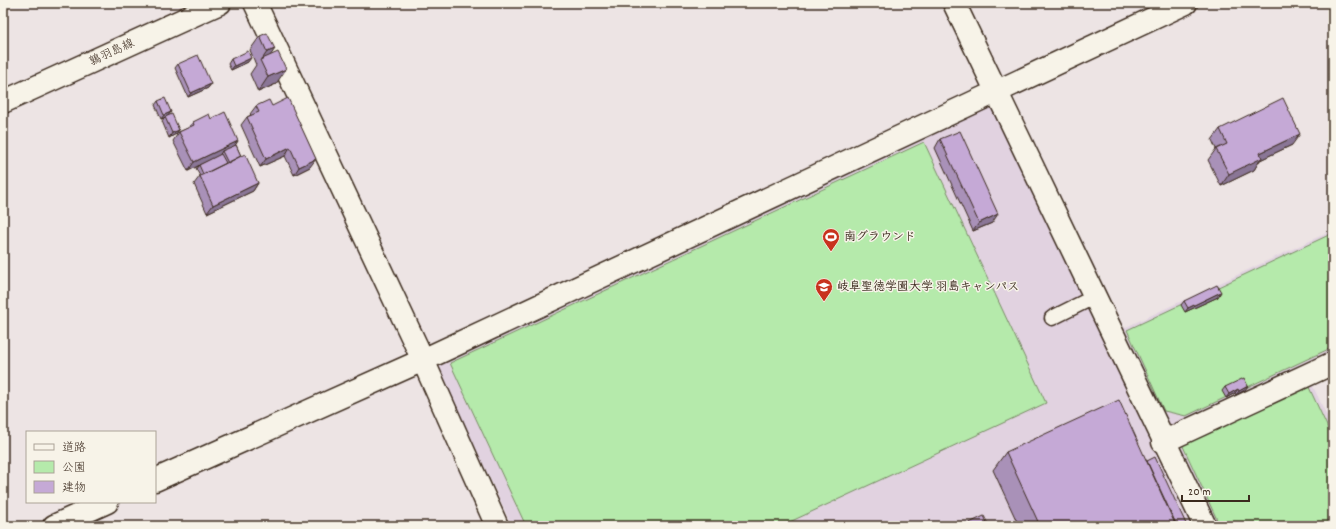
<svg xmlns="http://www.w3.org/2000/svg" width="1336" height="529" font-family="Dekko,'Klee One',sans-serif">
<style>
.built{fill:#e1d2e0}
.green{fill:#b5eaab;stroke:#788a64}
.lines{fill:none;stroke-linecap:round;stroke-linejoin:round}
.service-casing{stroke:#3b2a1e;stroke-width:17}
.minor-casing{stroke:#3b2a1e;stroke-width:25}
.secondary-casing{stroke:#3b2a1e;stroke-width:25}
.service{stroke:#f7f3e8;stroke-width:14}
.minor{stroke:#f7f3e8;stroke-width:22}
.secondary{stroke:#f7f3e8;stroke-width:22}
.wall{fill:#a991b8;stroke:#3b2a1e}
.shaded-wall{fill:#8a7696;stroke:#3b2a1e}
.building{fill:#c5a9d6;stroke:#3b2a1e}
.labels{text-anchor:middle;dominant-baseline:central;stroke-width:3;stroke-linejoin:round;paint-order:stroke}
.street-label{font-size:12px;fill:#3b2a1e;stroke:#f7f3e8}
.poi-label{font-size:12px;font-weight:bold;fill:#3b2a1e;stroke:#f7f3e8;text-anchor:start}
</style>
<rect width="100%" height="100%" fill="#ede4e4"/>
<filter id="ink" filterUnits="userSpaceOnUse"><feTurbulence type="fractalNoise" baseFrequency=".025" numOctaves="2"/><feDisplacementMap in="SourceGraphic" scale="8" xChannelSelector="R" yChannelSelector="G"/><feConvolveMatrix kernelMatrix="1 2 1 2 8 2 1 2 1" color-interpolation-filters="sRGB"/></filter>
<g filter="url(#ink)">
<path class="built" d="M985,97L998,107L1107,336L1333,230V353L1304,367L1333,429V526H512L439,369L446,353Z"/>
<path class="green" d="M924,142L1046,403L781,526H526L450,363Z
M1333,233V347L1186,416L1164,411L1127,330Z
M1307,383L1333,439V526H1220L1181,442Z"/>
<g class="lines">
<defs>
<path id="service" d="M1052,318L1094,297"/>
<path id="minor" d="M255,3L423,360L497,526
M954,3C1039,177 1120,352 1205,526
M1163,442L1333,363
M155,480L423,360L1186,3
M54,526L107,502"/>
<path id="secondary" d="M3,102L220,3"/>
</defs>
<use href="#service" class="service-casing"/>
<use href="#minor" class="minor-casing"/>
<use href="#secondary" class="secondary-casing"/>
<use href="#service" class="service"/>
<use href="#minor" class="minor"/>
<use href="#secondary" class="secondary"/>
</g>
<path class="wall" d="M260,36L270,55L276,84L258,92L250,74L256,65L250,50Z
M231,59L248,62L231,70L228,64Z
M178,64L211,84L208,88L188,97L175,68Z
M158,101L171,112L168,115L179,130L176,134L169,138L162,121L164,118L161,119L155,105Z
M256,106H272L310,167L294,175L285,156L260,167L241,125L247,117L251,115L250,114Z
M211,119L236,145L241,156L258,183L253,191L207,213L194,184L200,176L196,169L198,166L188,171L173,141L179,132L188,128L193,122Z
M1220,129L1292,145L1260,160L1254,170L1221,186L1208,160L1216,149L1212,140Z
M940,139L992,223L973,231L935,148Z
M1218,297L1185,312L1181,305L1184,301Z
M1225,387L1245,390L1236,395L1235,393L1226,398L1222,391Z
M1006,452L1147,462V461L1187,526H1019L993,470Z"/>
<path class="shaded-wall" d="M275,49L265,63L261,61L267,52Z
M251,58L248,62L231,70L234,66Z
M286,69L276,84L258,92L268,77Z
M211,84L208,88L188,97L191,93Z
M171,112L168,116L161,119L164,115Z
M179,130L176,134L169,138L172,133Z
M1300,134L1292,145L1260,160L1254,170L1221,186L1229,174L1260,153Z
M238,141L233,149L222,151L219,156L199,165L198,166L188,171L194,162Z
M290,147L285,156L260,167L266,159Z
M316,159L310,167L294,175L299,167Z
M258,183L253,191L207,213L213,205Z
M998,214L992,223L973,231L979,223Z
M1221,292L1218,297L1185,312L1188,308Z
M1248,386L1245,390L1236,395L1239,391Z
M1238,389L1235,393L1226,398L1229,394Z"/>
<path class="building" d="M267,33L275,49L267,52L260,36Z
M248,51L251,58L234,66L231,59Z
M278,52L286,69L268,77L260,60Z
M198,55L211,84L191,93L178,64Z
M165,98L171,112L164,115L158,101Z
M288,98L316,159L299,167L290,147L266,159L247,117L259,112L256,106L269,100L272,106Z
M1283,98L1300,134L1260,153L1262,158L1229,174L1216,149L1227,144L1220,129Z
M225,112L238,141L194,162L179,132L194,125L193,122L209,114L211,119Z
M172,114L179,130L172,133L165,117Z
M960,131L998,214L979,223L940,139Z
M236,145L241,156L228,163L222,151Z
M221,154L226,163L206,173V172L203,174L199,165Z
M245,154L258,183L213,205L200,176Z
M1217,285L1221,292L1188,308L1184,301Z
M1244,378L1248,386L1239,391L1238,389L1229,394L1225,387Z
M1119,400L1176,526H1040L1006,452Z
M1155,457L1187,526H1177L1147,461Z
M984,516L989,526H963Z"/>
</g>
<defs>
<symbol id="stadium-pin" viewBox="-11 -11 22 30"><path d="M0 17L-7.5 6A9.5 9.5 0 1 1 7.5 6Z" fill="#c8321e" stroke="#f7f3e8"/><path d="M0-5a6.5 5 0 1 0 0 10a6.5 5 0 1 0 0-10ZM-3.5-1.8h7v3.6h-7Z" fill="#fff"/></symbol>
<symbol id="university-pin" viewBox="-11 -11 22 30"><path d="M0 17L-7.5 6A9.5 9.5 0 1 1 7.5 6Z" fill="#c8321e" stroke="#f7f3e8"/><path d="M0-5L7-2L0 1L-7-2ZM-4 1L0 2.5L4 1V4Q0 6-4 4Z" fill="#fff"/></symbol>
</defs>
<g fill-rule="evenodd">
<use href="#stadium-pin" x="821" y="227" width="20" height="27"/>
<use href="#university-pin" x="814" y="277" width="20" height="27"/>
</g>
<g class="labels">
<g class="street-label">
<text transform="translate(112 53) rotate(-25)">鶉羽島線</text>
</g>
<g class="poi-label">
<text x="844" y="237">南グラウンド</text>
<text x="837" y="287">岐阜聖徳学園大学 羽島キャンパス</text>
</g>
</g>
<rect width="1336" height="529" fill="none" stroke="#f7f3e8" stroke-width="16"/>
<rect x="8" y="8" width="1320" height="513" fill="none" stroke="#3b2a1e" stroke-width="1.5" filter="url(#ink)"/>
<rect x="26" y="431" width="130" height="72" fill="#f7f3e8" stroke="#aca397"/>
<rect x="34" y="444" width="20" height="6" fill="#f7f3e8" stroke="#aca397"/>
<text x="62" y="451" font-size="12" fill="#3b2a1e">道路</text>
<rect x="34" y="461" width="20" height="12" fill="#b5eaab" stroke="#aca397"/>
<text x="62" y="471" font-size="12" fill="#3b2a1e">公園</text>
<rect x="34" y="481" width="20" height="12" fill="#c5a9d6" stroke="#aca397"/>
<text x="62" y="491" font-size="12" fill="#3b2a1e">建物</text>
<path d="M1182 495v6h67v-6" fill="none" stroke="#3b2a1e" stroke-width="2"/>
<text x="1188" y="495" font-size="12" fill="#3b2a1e" stroke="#f7f3e8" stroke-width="3" paint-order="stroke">20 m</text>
</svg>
